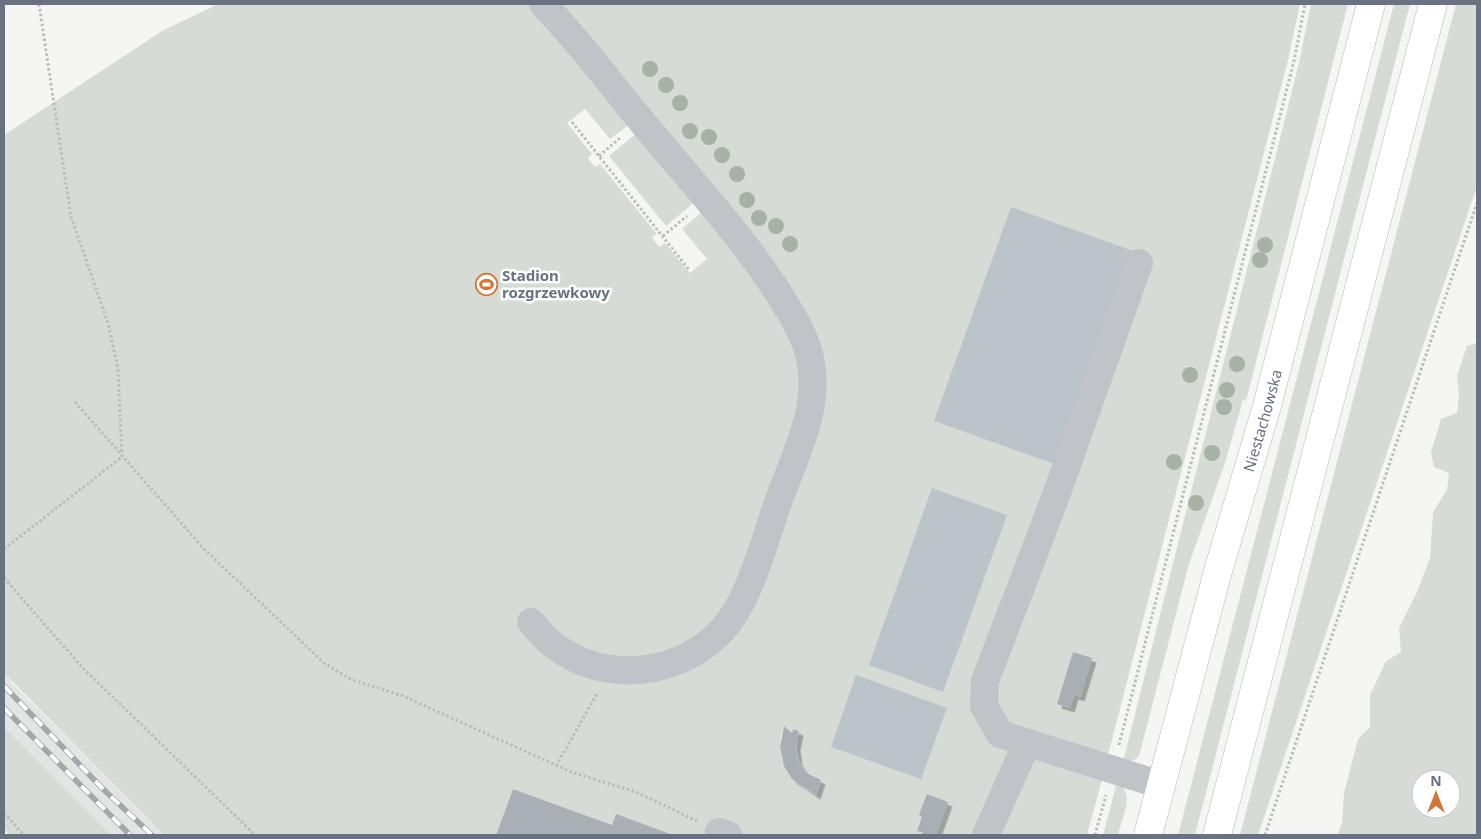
<svg xmlns="http://www.w3.org/2000/svg" width="1481" height="839" font-family="'Noto Sans',sans-serif">
<style>
.built{fill:#e3e5e3}
.green{fill:#d6dcd5;fill-rule:evenodd}
.water{fill:#bcc3c9}
.building{fill:#aaafb5;filter:url(#shadow)}
.lines{fill:none;stroke-linecap:round;stroke-linejoin:round}
.major-casing{stroke:#b4b6bb;stroke-width:29}
.path{stroke:#babcbe;stroke-width:3;stroke-dasharray:2.5 2.5;stroke-linecap:butt}
.minor{stroke:#c0c3c7;stroke-width:28}
.major{stroke:#fff;stroke-width:28}
.rail-casing{stroke:#a4a7ad;stroke-width:5.5}
.rail{stroke:#fff;stroke-width:4;stroke-dasharray:11;stroke-linecap:butt}
.tree{fill:#a7b1a5}
.labels{text-anchor:middle;dominant-baseline:central;stroke-width:5;stroke-linejoin:round;paint-order:stroke}
.poi-label{font-size:15px;font-weight:bold;fill:#687281;stroke:#fff;text-anchor:start}
.street-label{font-size:15px;fill:#687281;stroke:#fff}
</style>
<defs>
<filter id="shadow"><feDropShadow dx="4.5" dy="4.5" stdDeviation="0" flood-color="#0004"/></filter>
</defs>
<rect width="100%" height="100%" fill="#f5f6f3"/>
<path class="built" d="M4,673L15,686L164,835H111L4,727Z"/>
<path class="green" d="M218,4H528L537,12L631,123L610,139L585,109L567,123L592,154L588,158L595,167L600,164L657,234L652,237L659,247L665,243L690,273L707,259L682,229L703,211C736,250 795,321 802,371C804,386 801,402 798,417L734,592C692,672 599,684 538,616L523,627C591,708 703,694 751,601L817,423C820,406 824,388 821,370C812,315 772,267 740,223L556,4H1300L1288,60L1107,759L1072,748L1067,764L1103,776L1087,835H673L616,815L612,825L513,789L496,835H164L161,832L4,673V135L162,31ZM784,726L792,733L793,729L799,731C792,754 800,771 821,780L816,795C788,782 773,756 784,726Z
M1311,4H1348L1246,401L1243,400L1225,463L1189,564L1139,756L1134,760L1123,762L1299,63Z
M1394,4H1410L1195,835H1178Z
M1456,4H1477V186L1258,835H1240Z
M638,132L695,202L666,226L609,156Z
M1477,343V835H1337L1342,823L1344,793L1358,739L1370,727V695L1386,661L1401,652L1399,628L1417,592L1430,558L1433,512L1447,490L1449,473L1434,467L1431,452L1441,419L1457,413L1459,395L1457,376L1467,346ZM1421,779H1451V809H1421Z
M4,727L111,835H9L4,828Z
M1117,782C1136,793 1122,818 1118,835H1103Z"/>
<path class="water" d="M1011,207L1133,251L1057,465L934,421Z
M932,488L1007,515L943,692L869,665Z
M856,675L947,708L921,779L831,747Z"/>
<path class="building" d="M1073,652L1092,658L1080,697L1074,695L1070,708L1057,704Z
M784,726L792,733L793,729L799,731L796,746L798,761L807,773L821,780L816,795L792,779L784,766L780,747Z
M513,789L612,825L616,814L673,835H496Z
M927,794L948,802L936,835L917,831L922,817L919,815Z"/>
<g class="lines">
<defs>
<g id="major">
<path id="s1" d="M1148,835L1218,571L1267,406L1371,4"/>
<path d="M1217,835L1433,4"/>
</g>
</defs>
<use href="#major" class="major-casing"/>
<path class="path" d="M572,122L690,271
M599,156L621,137
M663,236L687,216
M75,402L204,549L324,663L350,679L403,696L571,772L636,792L697,821
M4,549L122,457L118,369L108,323L71,217L39,4
M4,578L81,666L255,835
M1119,745L1294,61L1305,4
M556,766L598,692
M4,813L24,835
M1095,835L1106,795
M1265,835L1477,203"/>
<path class="minor" d="M1139,263L1054,501L985,681L984,706L1000,734L1161,785
M531,622C540,633 550,644 562,651C619,688 700,670 735,613C756,578 766,535 780,497C797,451 822,404 809,354C803,332 791,313 779,294C741,235 693,183 648,129C613,87 581,43 543,4
M719,832L728,835
M986,835L1027,743"/>
<use href="#major" class="major"/>
<defs>
<path id="rail" d="M4,686L103,789L152,835
M4,708L130,835"/>
</defs>
<use href="#rail" class="rail-casing"/>
<use href="#rail" class="rail"/>
</g>
<g class="tree">
<circle cx="650" cy="69" r="8"/>
<circle cx="666" cy="85" r="8"/>
<circle cx="680" cy="103" r="8"/>
<circle cx="690" cy="131" r="8"/>
<circle cx="709" cy="137" r="8"/>
<circle cx="722" cy="155" r="8"/>
<circle cx="737" cy="174" r="8"/>
<circle cx="747" cy="200" r="8"/>
<circle cx="759" cy="218" r="8"/>
<circle cx="776" cy="226" r="8"/>
<circle cx="790" cy="244" r="8"/>
<circle cx="1265" cy="245" r="8"/>
<circle cx="1260" cy="260" r="8"/>
<circle cx="1237" cy="364" r="8"/>
<circle cx="1190" cy="375" r="8"/>
<circle cx="1227" cy="390" r="8"/>
<circle cx="1224" cy="407" r="8"/>
<circle cx="1212" cy="453" r="8"/>
<circle cx="1174" cy="462" r="8"/>
<circle cx="1196" cy="503" r="8"/>
</g>
<defs>
<symbol id="stadium-ring" viewBox="-11 -11 22 22"><circle r="9.5" fill="#fff" stroke="#d17638" stroke-width="1.5"/><path d="M0-5a6.5 5 0 1 0 0 10a6.5 5 0 1 0 0-10ZM-3.5-1.8h7v3.6h-7Z" fill="#d17638"/></symbol>
</defs>
<g fill-rule="evenodd">
<use href="#stadium-ring" x="474" y="272" width="25" height="25"/>
</g>
<g class="labels">
<g class="poi-label">
<text x="502" y="275">Stadion<tspan x="502" dy="17">rozgrzewkowy</tspan></text>
</g>
<g class="street-label">
<text stroke="none"><textPath href="#s1" startOffset="430">Niestachowska</textPath></text>
</g>
</g>
<rect width="1481" height="839" fill="none" stroke="#687281" stroke-width="10"/>
<g transform="translate(1436 794)"><circle r="24" fill="#ffffff" stroke="#c3c7cd"/>
<path d="M0-4L9 19L0 12L-9 19Z" fill="#d17638"/>
<text y="-8" font-size="14" font-weight="bold" text-anchor="middle" fill="#687281">N</text>
</g>
</svg>
